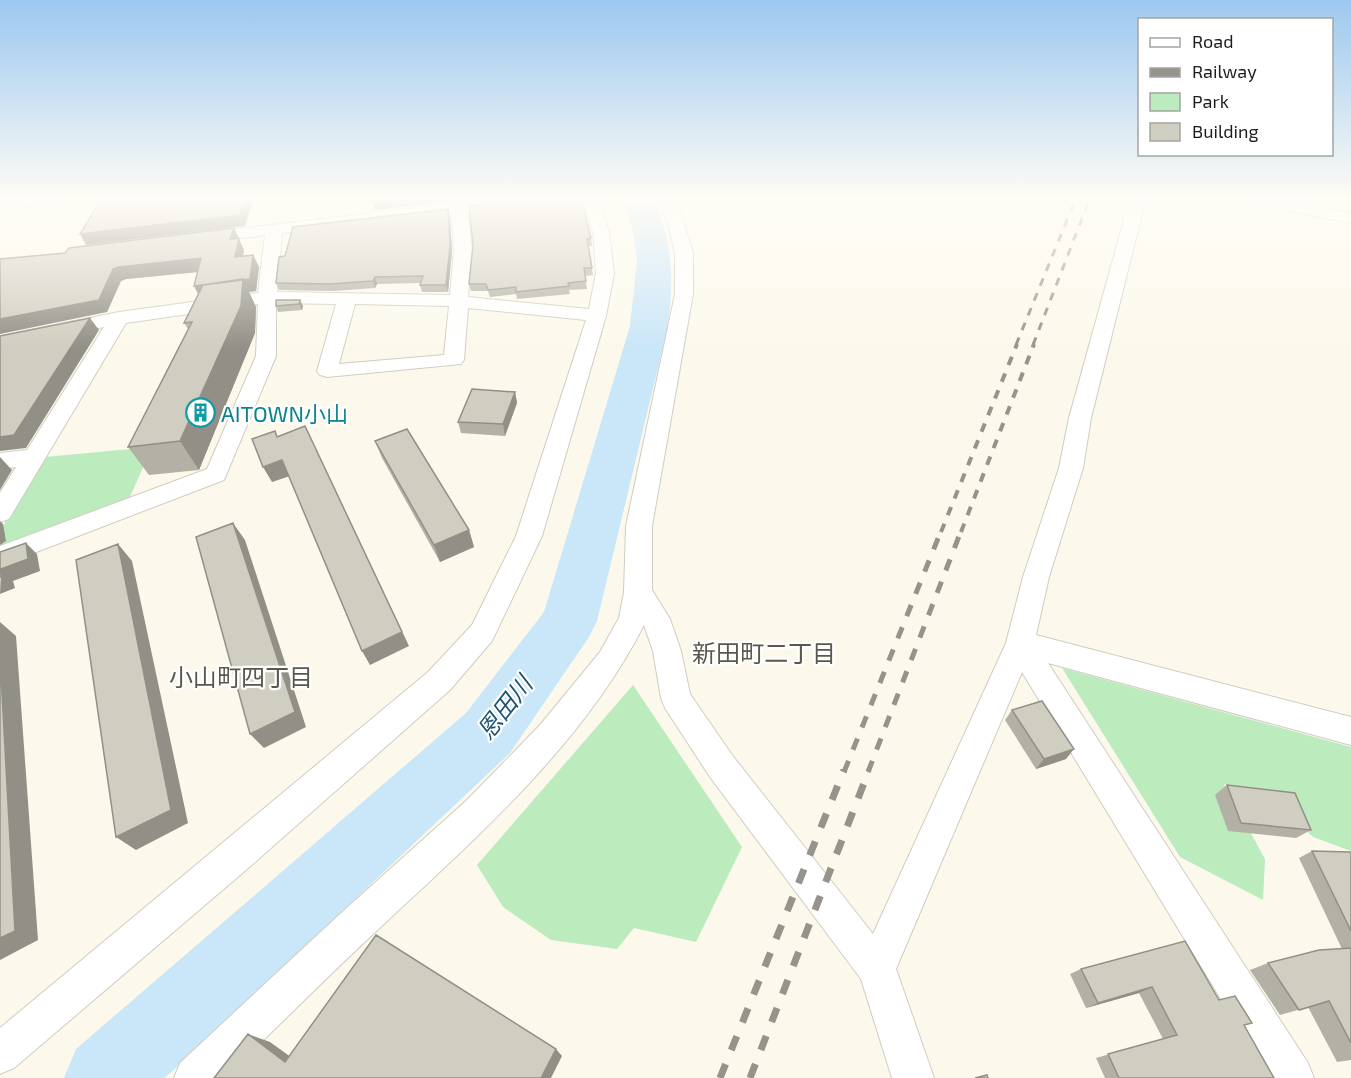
<svg xmlns="http://www.w3.org/2000/svg" width="1351" height="1078" font-family="'Exo 2','Noto Sans JP',sans-serif">
<style>
.green{fill:#bcebbe}
.lines{fill:none;stroke-linecap:round;stroke-linejoin:round}
.river{fill:#cae6f9;fill-rule:evenodd}
.minor-casing{stroke:#cfcdc0;stroke-width:2}
.minor{fill:#fff;fill-rule:evenodd}
.rail-far3{stroke:#95938a;stroke-width:3;stroke-dasharray:8 8;stroke-linecap:butt}
.rail-far2{stroke:#95938a;stroke-width:4;stroke-dasharray:9 9;stroke-linecap:butt}
.rail-far1{stroke:#95938a;stroke-width:5;stroke-dasharray:12 12;stroke-linecap:butt}
.rail{stroke:#95938a;stroke-width:7;stroke-dasharray:15 15;stroke-linecap:butt}
.wall{fill:#b3b1a5}
.shaded-wall{fill:#929086}
.building{fill:#d0cec0;stroke:#929086;stroke-width:1.5}
.labels{text-anchor:middle;dominant-baseline:central;stroke-width:4.5;stroke-linejoin:round;paint-order:stroke}
.culture-label{font-size:22px;fill:#0d838f;stroke:#fff;text-anchor:start}
.neighbourhood-label{font-size:24px;fill:#5a584d;stroke:#fff}
.water-label{font-size:24px;font-style:italic;fill:#1d5373;stroke:#fff}
</style>
<rect width="100%" height="100%" fill="#fcf9ec"/>
<path class="green" d="M152,447L129,499L0,547V531L45,457Z
M1062,668L1351,747V851L1313,837L1265,790L1224,784L1265,859L1263,900L1180,857Z
M633,685L742,847L696,942L634,928L617,949L551,940L503,907L477,865Z"/>
<g class="lines">
<path class="river" d="M622,198H653C673,244 674,277 668,326L597,621L589,637L510,753L165,1078H64L76,1049L466,713L544,612L630,326L637,261L633,231Z"/>
<defs>
<path id="minor" d="M18,198H70L63,203L0,210V200Z
M497,198H546L539,203L468,211L472,252L468,297L589,309L596,273L593,232L583,198H599L609,232L614,273L606,316L542,536L492,641L450,690L246,870L14,1068L0,1074V1028L428,672L472,625L516,536L586,320L468,308L464,360L461,364L327,377L320,375L317,371L336,304L276,303V356L224,480L0,566V546L207,469L256,356L258,304L126,323L9,519L0,522V493L16,467L0,469V453L27,450L104,327L0,348V336L119,312L258,293L265,235L202,243L196,242L194,238L196,234ZM452,213L454,252L450,295L277,292L282,233ZM355,304L449,306L444,355L339,364Z
M657,198H673L683,220L693,253V294L652,526V590L670,619L681,651L690,694L732,755L873,934L1006,643L1023,577L1059,468L1069,418L1130,198H1146L1091,418L1083,468L1049,577L1036,635L1351,717V745L1048,663L1308,1063L1314,1078H1269L1022,672L896,969L934,1078H892L861,979L710,777L665,708L661,698L653,651L644,625C584,743 480,834 385,923C331,973 278,1026 225,1078H174L180,1063L339,915L467,800L540,725L600,652L619,618L624,592L626,526L675,294V253L667,220Z
M1240,198H1273L1351,213V223L1247,203Z"/>
</defs>
<use href="#minor" class="minor-casing"/>
<use href="#minor" class="minor"/>
<path class="rail-far3" d="M1016,345L1076,198
M1033,345L1090,198"/>
<path class="rail-far2" d="M941,532L1017,344
M961,532L1034,344"/>
<path class="rail-far1" d="M844,772L941,531
M868,772L961,531"/>
<path class="rail" d="M720,1078L844,770
M750,1078L869,770"/>
</g>
<path class="wall" d="M450,216L452,252L448,292H422L420,285V283L377,284L375,288L333,291L279,290L276,283L285,256Z
M234,228L244,250L243,256L253,255L259,267L256,291L249,292L256,307L255,333L199,470L149,475L128,447L188,329L184,323L198,294L194,286L198,272L126,279L121,281L107,312L65,253Z
M591,238L592,246H588L593,275L585,276L587,289L569,290L570,294L517,299L516,294L490,297L488,291H471L469,284L473,245Z
M300,300L303,306L302,310L278,312L276,306Z
M515,392L517,403L505,436L461,433L458,422Z
M375,441L469,530L474,547L440,562L382,458Z
M1012,710L1066,759L1036,769L1005,720Z
M1227,785L1311,830L1296,838L1228,831L1215,795Z
M1312,851L1351,852V1060L1337,1062L1308,1007L1280,1015L1250,970L1268,963L1342,949L1299,858Z
M1081,969L1219,1000L1244,1025L1274,1078H1105L1096,1058L1163,1039L1139,993L1086,1008L1070,974Z"/>
<path class="shaded-wall" d="M246,198H281L253,201L245,226L86,245L80,234Z
M415,198H475L375,210L373,203Z
M448,209L450,216L452,252L448,292L446,285Z
M234,228L244,250L241,269L235,257L230,239Z
M253,255L259,267L256,291L249,292L256,307L255,333L199,470L180,441L201,299L194,286Z
M201,258L208,271L126,279L121,281L107,312L0,334V319L119,267Z
M375,277L377,284L375,288L373,281Z
M300,300L303,306L302,310L299,304Z
M90,318L99,330L26,448L0,451V437Z
M515,392L517,403L505,436L503,424Z
M305,426L409,646L370,665L362,651Z
M0,457L12,470L0,490Z
M282,460L290,476L272,482L263,467Z
M0,521L3,524L6,541L0,545Z
M233,523L245,540L306,727L264,748L250,734Z
M469,530L474,547L440,562L434,545Z
M26,543L37,554L40,571L13,581L15,588L0,594L1,569Z
M118,544L132,561L188,823L136,850L116,837Z
M0,622L16,636L38,940L0,960Z
M1074,749L1066,759L1036,769L1044,759Z
M1152,987L1139,993L1086,1008L1098,1003Z
M248,1034L270,1042L306,1068L285,1062Z
M556,1049L562,1056L551,1078H541Z"/>
<path class="building" d="M102,198H246L240,215L80,234Z
M374,198H415L373,203Z
M538,198H581L591,238L587,239L592,268H584L586,281L568,283L569,286L516,292V287L488,290L486,284H469L473,245L469,206Z
M448,209L450,245L446,285H420L423,276L375,277L373,281L330,284L276,283L279,257L285,256L293,227Z
M234,228L230,239L239,238L235,257L253,255L250,279L194,286L201,258L119,267L113,269L99,300L0,319V259L65,253L69,248Z
M243,279L241,306L180,441L128,447L192,322L184,323L203,285Z
M276,300H300L299,304L276,306Z
M90,318L14,435L0,437V336Z
M472,389L515,392L503,424L458,422Z
M305,426L402,632L362,651L282,460L263,467L252,439L275,431L277,437Z
M407,429L469,530L434,545L375,441Z
M233,523L295,712L250,734L196,537Z
M26,543L28,559L1,569L2,577H0V552Z
M118,544L171,810L116,837L76,560Z
M0,657L15,931L0,938Z
M1042,701L1074,749L1044,759L1012,710Z
M1227,785L1295,793L1311,830L1241,823Z
M1312,851L1351,852V931Z
M376,935L556,1049L541,1078H214L248,1034L285,1062Z
M1185,941L1219,1000L1235,996L1252,1023L1244,1025L1274,1078H1119L1108,1054L1177,1035L1152,987L1098,1003L1081,969Z
M1351,948V1043L1329,1001L1299,1010L1268,963L1319,950Z
M987,1075L988,1078H975Z"/>
<linearGradient id="sky" x2="0" y2="1"><stop stop-color="#9cc8ef"/><stop offset="0.57" stop-color="#fefcf6"/><stop offset="1" stop-color="#fefcf6" stop-opacity="0"/></linearGradient>
<rect width="1351" height="349" fill="url(#sky)"/>
<defs>
<symbol id="building-ring" viewBox="-11 -11 22 22"><circle r="9.5" fill="#fff" stroke="#0f9aa8" stroke-width="1.5"/><path d="M-4-6H4V6H1V3H-1V6H-4ZM-2.5-4.3h1.7v1.8h-1.7ZM.8-4.3h1.7v1.8H.8ZM-2.5-1h1.7V.8h-1.7ZM.8-1h1.7V.8H.8Z" fill="#0f9aa8"/></symbol>
</defs>
<g fill-rule="evenodd">
<use href="#building-ring" x="184" y="396" width="33" height="33"/>
</g>
<g class="labels">
<g class="culture-label">
<text x="221" y="413">AITOWN小山</text>
</g>
<g class="neighbourhood-label">
<text x="764" y="652">新田町二丁目</text>
<text x="241" y="676">小山町四丁目</text>
</g>
<g class="water-label">
<text transform="translate(504 707) rotate(-52)">恩田川</text>
</g>
</g>
<rect x="1138" y="18" width="195" height="138" fill="#ffffff" stroke="#a5a4a3" stroke-width="1.5"/>
<rect x="1150" y="38" width="30" height="9" fill="#ffffff" stroke="#a5a4a3" stroke-width="1.5"/>
<text x="1192" y="48" font-size="18" fill="#1d1c18">Road</text>
<rect x="1150" y="68" width="30" height="9" fill="#95938a" stroke="#a5a4a3" stroke-width="1.5"/>
<text x="1192" y="78" font-size="18" fill="#1d1c18">Railway</text>
<rect x="1150" y="93" width="30" height="18" fill="#bcebbe" stroke="#a5a4a3" stroke-width="1.5"/>
<text x="1192" y="108" font-size="18" fill="#1d1c18">Park</text>
<rect x="1150" y="123" width="30" height="18" fill="#d0cec0" stroke="#a5a4a3" stroke-width="1.5"/>
<text x="1192" y="138" font-size="18" fill="#1d1c18">Building</text>
</svg>
